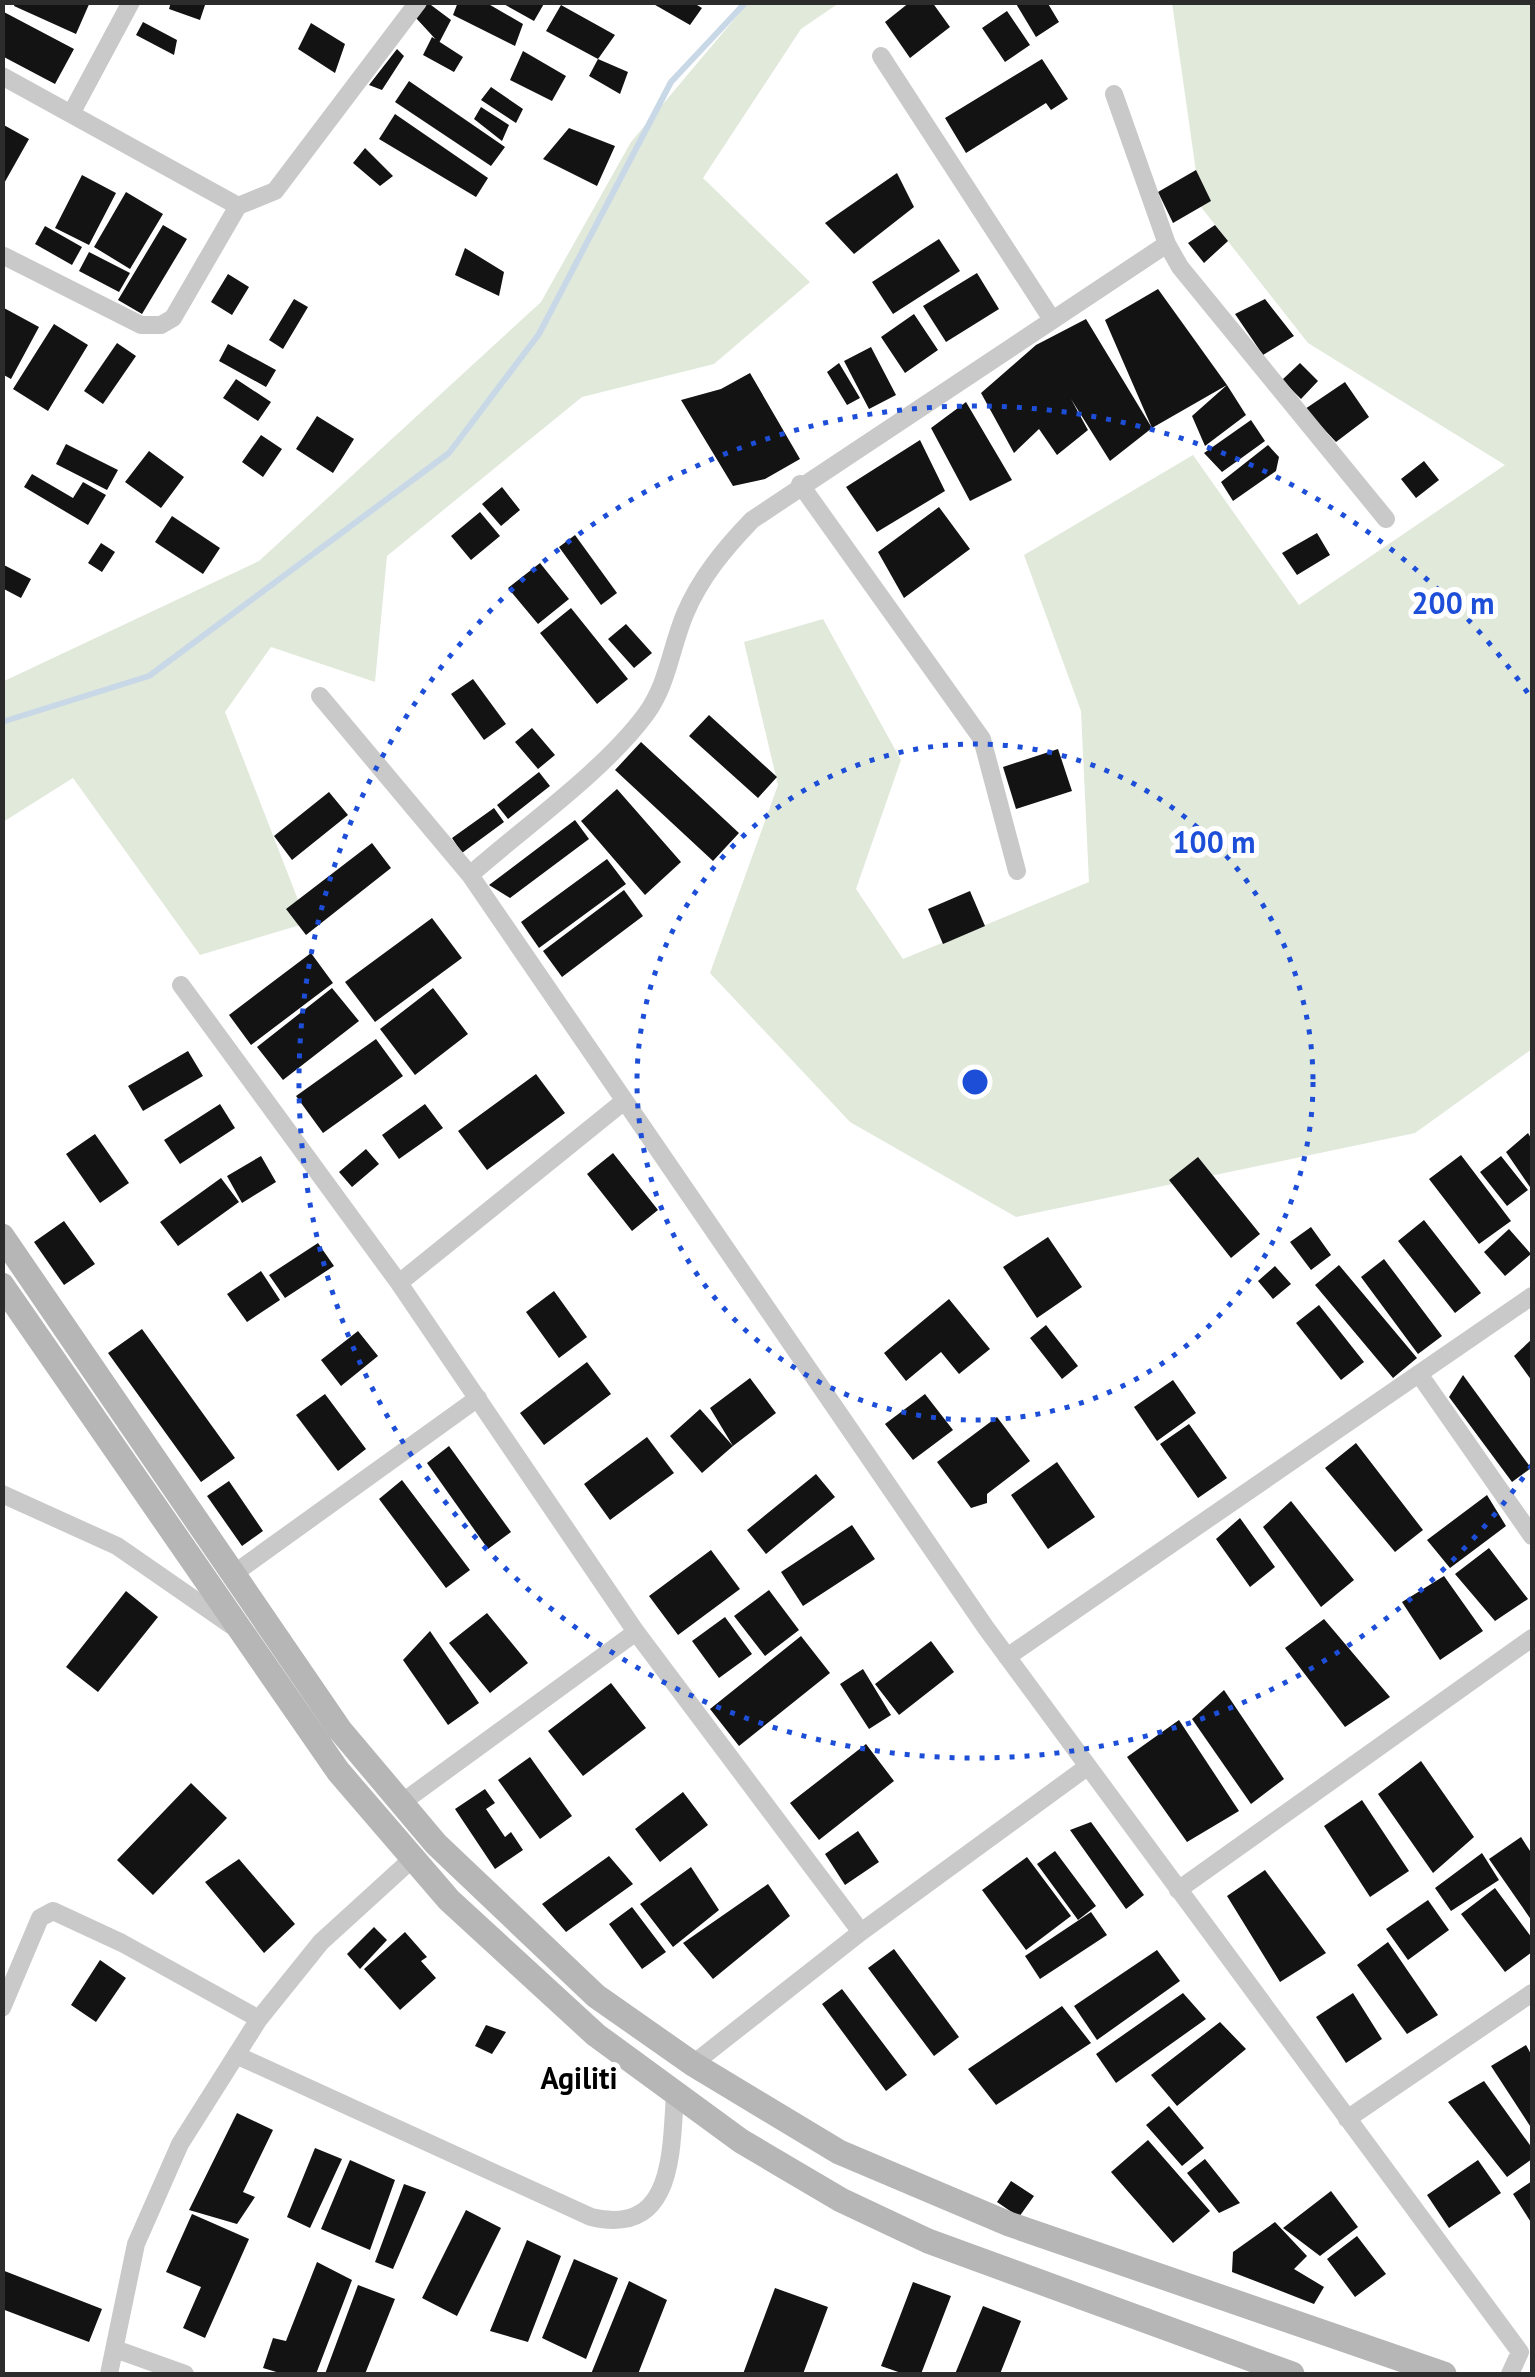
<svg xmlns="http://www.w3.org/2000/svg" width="1535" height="2377" font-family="'PT Sans',sans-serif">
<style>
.green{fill:#e1e9db}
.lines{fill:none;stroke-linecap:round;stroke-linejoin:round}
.stream{stroke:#c9d8e7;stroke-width:6}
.building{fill:#131313}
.street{stroke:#c9c9c9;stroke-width:18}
.secondary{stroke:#b6b6b6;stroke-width:25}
.ring{fill:none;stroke:#1d4ed8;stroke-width:5;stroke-dasharray:5 10}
.labels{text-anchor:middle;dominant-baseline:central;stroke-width:10;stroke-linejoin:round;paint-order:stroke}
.neighbourhood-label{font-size:30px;font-weight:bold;fill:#000;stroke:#fff}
.centre{fill:#1d4ed8;stroke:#fff;stroke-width:5}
.ring-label{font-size:30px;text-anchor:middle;font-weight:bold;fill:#1d4ed8;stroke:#fff;stroke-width:10;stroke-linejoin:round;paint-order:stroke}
</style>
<rect width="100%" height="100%" fill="#fff"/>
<path class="green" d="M839,3L801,29L703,178L810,282L714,364L582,397L387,556L375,682L271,647L225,712L307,923L200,955L73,778L3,822L2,682L259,561L541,302L631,142L747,4Z
M1172,3H1532V1049L1415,1133L1016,1217L850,1122L710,973L778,785L744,642L823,619L901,760L856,889L903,959L1089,882L1081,711L1024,555L1193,455L1299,605L1505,465L1308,343L1201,207Z"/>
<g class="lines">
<path class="stream" d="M2,722L149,676L449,453L539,334L671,82L746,2"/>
</g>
<path class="building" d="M15,2H90L76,34L14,6Z
M171,2H206L200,20L169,9Z
M427,2L451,20L439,43L416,18Z
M458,2H485L523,24L515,46L453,15Z
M500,2H545L534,21Z
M650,2H692L702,8L690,25Z
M910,2H932L950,27L910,58L885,22Z
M1015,2H1047L1059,22L1036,37Z
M561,5L615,35L598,59L546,31Z
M2,11L74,49L55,84L2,56Z
M1007,11L1030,45L1005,62L982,28Z
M143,22L177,40L174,55L136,35Z
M311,23L345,44L335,73L298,49Z
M432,37L463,57L454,72L423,55Z
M397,49L404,56L382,90L369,85Z
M523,51L566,76L552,101L510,80Z
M598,59L628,72L620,94L589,76Z
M1042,59L1068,99L1051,110L1046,103L966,153L945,118Z
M409,81L505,147L491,166L395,102Z
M491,87L523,109L516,123L481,100Z
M481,107L509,125L502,141L474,119Z
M395,114L488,178L476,197L379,139Z
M2,124L29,139L2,187Z
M569,128L615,146L597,186L543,159Z
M365,148L393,176L380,186L353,163Z
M1196,170L1211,201L1173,223L1158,192Z
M897,173L914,207L854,254L825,223Z
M82,175L116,193L89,245L55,228Z
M126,192L163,214L130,269L94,247Z
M163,225L187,239L142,314L118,300Z
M1215,225L1228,241L1204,263L1188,243Z
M45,226L82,247L72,265L35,244Z
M939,239L960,271L893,314L872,282Z
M465,248L504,272L499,296L455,275Z
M89,252L130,273L119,292L79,271Z
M977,273L999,309L946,342L923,306Z
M228,274L249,287L232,315L211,302Z
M1158,289L1227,385L1152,428L1105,320Z
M294,299L308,307L283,349L269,340Z
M1265,299L1294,336L1263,355L1235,314Z
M4,308L39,327L11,379L2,374Z
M914,314L938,350L905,373L881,337Z
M1086,319L1152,428L1110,461L1071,399L1088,430L1057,455L1039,429L1014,453L981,393L1036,345Z
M54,324L88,345L48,411L13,389Z
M117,343L136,356L103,404L84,391Z
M228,344L276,370L266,387L219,361Z
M871,347L896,395L869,409L844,361Z
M839,363L860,398L847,405L827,372Z
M1300,363L1318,381L1301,399L1282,380Z
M750,373L800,459L765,479L733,486L681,400L721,389Z
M236,379L271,402L258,421L223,398Z
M1345,382L1369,417L1336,442L1305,409Z
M1227,385L1246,415L1205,446L1192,416Z
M966,402L1012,480L970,501L931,428Z
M317,416L354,439L333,473L296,449Z
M1251,420L1265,441L1222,472L1204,453Z
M261,435L282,449L263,477L242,462Z
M920,440L945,491L877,532L846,487Z
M66,444L118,470L107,490L56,464Z
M1268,445L1279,457L1276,471L1233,501L1221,482Z
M149,451L184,477L161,508L125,482Z
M1424,461L1439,480L1416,498L1401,479Z
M32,474L73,498L83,482L106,495L88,525L24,487Z
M502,487L520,510L501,526L482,504Z
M939,507L970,549L904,598L878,552Z
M480,512L500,536L471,560L451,536Z
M172,516L220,548L203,574L155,542Z
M1317,533L1330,555L1297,575L1282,553Z
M575,535L617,593L601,605L559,547Z
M101,543L115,552L102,572L88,563Z
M540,563L569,599L538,624L508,588Z
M2,564L31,579L21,598L2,588Z
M571,608L628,679L597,704L540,633Z
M626,624L652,653L634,668L608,639Z
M473,679L506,724L484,740L451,694Z
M709,715L777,777L758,798L689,736Z
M532,728L555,755L538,769L515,742Z
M641,742L739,833L713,861L615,770Z
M1058,749L1072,791L1016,809L1003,767Z
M539,772L550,786L508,819L497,805Z
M617,789L681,862L645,895L581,821Z
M329,792L348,815L292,860L274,836Z
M494,808L504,822L462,853L452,838Z
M575,820L589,839L510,898L489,885Z
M372,843L391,868L306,935L286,909Z
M607,859L626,884L539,948L521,922Z
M624,890L643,916L562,977L543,951Z
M970,891L985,926L943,944L928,909Z
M432,918L462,958L375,1022L345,982Z
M311,953L333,983L251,1045L229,1015Z
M332,988L359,1021L283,1080L257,1047Z
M433,988L468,1034L415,1075L380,1029Z
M376,1039L403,1076L323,1133L296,1096Z
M188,1051L203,1076L143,1111L128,1086Z
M536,1074L565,1113L487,1170L458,1131Z
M220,1104L235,1128L180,1164L164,1140Z
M425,1104L443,1128L399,1159L382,1135Z
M1528,1133L1532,1140V1190L1506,1152Z
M95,1134L129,1183L100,1203L66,1154Z
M366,1149L379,1164L352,1187L339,1172Z
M613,1153L658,1210L632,1231L587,1174Z
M1461,1155L1511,1221L1479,1244L1429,1179Z
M261,1156L276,1182L242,1203L227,1176Z
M1501,1156L1528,1190L1507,1206L1480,1172Z
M1198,1157L1260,1234L1231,1258L1169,1180Z
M221,1178L239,1202L178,1246L160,1222Z
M1424,1220L1481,1293L1455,1313L1398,1241Z
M64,1221L95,1264L64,1285L34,1242Z
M1311,1227L1331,1255L1311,1270L1290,1242Z
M1509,1229L1531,1254L1505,1276L1484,1252Z
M1048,1237L1082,1287L1037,1318L1003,1267Z
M318,1243L334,1266L285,1298L269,1275Z
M1384,1259L1442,1336L1418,1354L1361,1277Z
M1339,1265L1417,1358L1393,1378L1315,1285Z
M1275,1266L1291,1284L1273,1299L1258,1281Z
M261,1271L280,1300L247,1322L227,1294Z
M554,1291L587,1337L559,1358L526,1312Z
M949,1299L990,1349L959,1374L941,1352L906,1381L884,1353Z
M1319,1305L1364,1362L1341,1380L1296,1323Z
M1046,1325L1078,1366L1062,1379L1030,1338Z
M142,1329L235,1458L201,1482L108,1353Z
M358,1331L378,1356L341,1386L321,1360Z
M1532,1339V1381L1514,1356Z
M587,1362L611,1394L544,1445L520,1413Z
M1463,1375L1531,1468L1512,1482L1449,1397Z
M750,1378L776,1413L733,1446L710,1408Z
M1173,1380L1196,1413L1157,1441L1134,1407Z
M325,1394L366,1449L338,1471L296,1415Z
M925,1394L953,1430L913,1460L885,1424Z
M700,1409L733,1446L702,1473L670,1436Z
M997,1417L1030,1461L987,1494V1503L971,1508L937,1462Z
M1189,1424L1227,1478L1198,1498L1160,1444Z
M647,1437L674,1473L610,1520L584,1484Z
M1356,1443L1423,1530L1395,1552L1325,1468Z
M449,1446L511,1532L488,1549L427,1463Z
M1057,1462L1095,1517L1048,1549L1011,1495Z
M816,1474L835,1497L766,1554L747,1530Z
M402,1480L470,1570L446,1588L379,1499Z
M229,1481L263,1531L242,1546L207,1496Z
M1487,1495L1506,1526L1450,1568L1427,1540Z
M1291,1501L1354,1580L1321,1607L1263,1527Z
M1240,1518L1275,1567L1250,1587L1216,1539Z
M852,1525L875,1559L803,1606L781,1572Z
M1489,1548L1528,1599L1495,1621L1455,1574Z
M711,1550L740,1589L678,1635L649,1596Z
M1444,1576L1483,1631L1440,1660L1402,1602Z
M769,1590L799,1630L765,1656L734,1616Z
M126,1591L158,1617L98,1692L66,1667Z
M487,1613L528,1663L490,1693L449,1643Z
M725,1617L752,1654L719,1678L692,1641Z
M1324,1619L1390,1697L1345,1727L1285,1648Z
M430,1631L479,1703L448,1725L403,1660Z
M801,1636L830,1673L739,1746L710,1709Z
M931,1641L954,1672L899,1715L875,1684Z
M863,1669L891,1715L869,1729L840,1684Z
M611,1683L646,1728L583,1776L548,1731Z
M1224,1690L1284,1779L1251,1804L1192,1719Z
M1179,1720L1239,1811L1187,1842L1127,1757Z
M866,1744L894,1781L819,1840L790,1803Z
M530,1757L572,1816L540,1839L498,1780Z
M1421,1761L1474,1837L1433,1873L1378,1794Z
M191,1783L227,1818L153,1895L117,1860Z
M485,1789L495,1803L486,1809L505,1837L511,1832L523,1850L495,1869L455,1809Z
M683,1792L708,1825L660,1862L635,1829Z
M1362,1800L1409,1871L1370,1897L1324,1826Z
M1091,1822L1144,1895L1126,1909L1070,1830Z
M858,1831L879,1862L845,1885L825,1854Z
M1521,1837L1532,1854V1921L1489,1859Z
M1055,1851L1096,1906L1078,1920L1037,1864Z
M1482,1853L1499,1880L1451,1911L1435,1888Z
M609,1856L633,1884L566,1932L542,1904Z
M1027,1857L1071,1916L1026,1950L982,1890Z
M239,1859L295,1924L264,1953L205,1882Z
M691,1867L719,1910L673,1947L640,1904Z
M1265,1870L1326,1953L1280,1982L1227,1896Z
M768,1884L790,1916L713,1979L683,1943Z
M1495,1888L1532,1938V1952L1505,1972L1461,1914Z
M1428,1900L1449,1930L1408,1960L1386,1929Z
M632,1907L666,1952L642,1969L609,1924Z
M1091,1912L1107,1935L1040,1979L1025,1956Z
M374,1927L387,1940L360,1969L347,1954Z
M405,1932L427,1957L421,1961L436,1978L400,2010L364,1969Z
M1388,1942L1438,2015L1407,2034L1357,1965Z
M894,1949L959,2037L934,2056L868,1968Z
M1157,1950L1180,1981L1097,2040L1074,2006Z
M100,1960L126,1978L96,2022L71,2005Z
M842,1989L907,2075L886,2091L822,2004Z
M1183,1993L1206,2019L1116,2083L1096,2054Z
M1353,1993L1382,2039L1346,2063L1316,2017Z
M1062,2006L1091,2043L996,2105L968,2069Z
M1220,2022L1246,2049L1177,2106L1151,2075Z
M486,2025L506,2032L492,2054L475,2046Z
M1526,2045L1532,2056V2129L1491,2066Z
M1484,2081L1532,2148V2159L1507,2177L1448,2102Z
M1169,2106L1204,2148L1182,2166L1146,2125Z
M237,2113L273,2130L243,2192L255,2197L237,2224L189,2210Z
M1148,2140L1210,2211L1173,2243L1111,2172Z
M315,2148L342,2159L310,2228L287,2217Z
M1205,2159L1240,2203L1219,2213L1187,2173Z
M350,2160L395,2180L370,2250L321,2229Z
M1478,2160L1501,2193L1449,2228L1427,2195Z
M1011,2181L1034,2196L1019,2217L997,2202Z
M1532,2181V2224L1513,2194Z
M404,2184L426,2192L393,2269L375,2262Z
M1331,2191L1358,2227L1320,2256L1283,2228Z
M466,2210L501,2228L457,2316L422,2298Z
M192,2214L249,2239L205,2338L183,2328L201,2287L166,2272Z
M1275,2222L1307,2256L1294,2269L1324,2287L1314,2304L1232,2272L1233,2252Z
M1357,2236L1386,2274L1355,2297L1327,2259Z
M527,2240L561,2256L528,2342L490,2331Z
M574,2259L618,2278L586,2359L542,2338Z
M317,2262L352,2280L316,2374H283L263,2368L273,2338L286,2341Z
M2,2270L102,2309L89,2342L2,2309Z
M629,2281L667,2300L638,2374H591Z
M913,2282L951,2296L921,2374H904L881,2366Z
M358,2285L395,2299L365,2374H325Z
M775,2288L828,2307L803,2374H743Z
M983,2306L1021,2321L1000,2374H955Z"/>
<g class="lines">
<path class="street" d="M881,56L1051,318
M2,76L238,206
M1114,94L1167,244L1180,267L1386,519
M72,112L131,2
M4,256L141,325H161L173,318L238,206L275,191L418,2
M800,484L982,739L1017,871
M320,696L470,875L986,1628L1520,2352L1510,2374
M470,875C524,827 604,771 646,714C668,684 671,647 685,614C700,578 725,548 752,520L1167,244
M181,985L399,1283L636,1632L861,1932
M399,1283L623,1102
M1419,1374L1532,1536
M2,1494L117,1546L231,1625
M232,1575L478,1398
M1007,1657L1532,1296
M400,1804L636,1632
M1178,1890L1532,1638
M2,2008L40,1918L53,1911L122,1943L259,2019
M236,2055L591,2217C674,2237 671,2152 675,2094
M693,2064L861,1932L1087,1767
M1347,2119L1532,1993
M115,2349L185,2374
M109,2374L136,2244L180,2144L259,2019L321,1942L411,1860"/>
<path class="secondary" d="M2,1236L340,1730L436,1844L596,1996L693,2064L839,2152L1009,2224L1444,2374
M2,1285L338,1771L449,1900L596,2035L741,2141L841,2200L928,2241L1292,2374"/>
</g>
<g class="ring">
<circle cx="975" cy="1082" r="338"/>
<path d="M1532 1465A676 676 0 1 1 1532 699"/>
</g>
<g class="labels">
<g class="neighbourhood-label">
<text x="579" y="2077">Agiliti</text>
</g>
</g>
<circle cx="975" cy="1082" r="15" class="centre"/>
<g class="ring-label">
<text x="1453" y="614">200 m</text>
<text x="1214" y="853">100 m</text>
</g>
<rect width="1535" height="2377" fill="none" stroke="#2c2c2c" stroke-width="10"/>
</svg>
